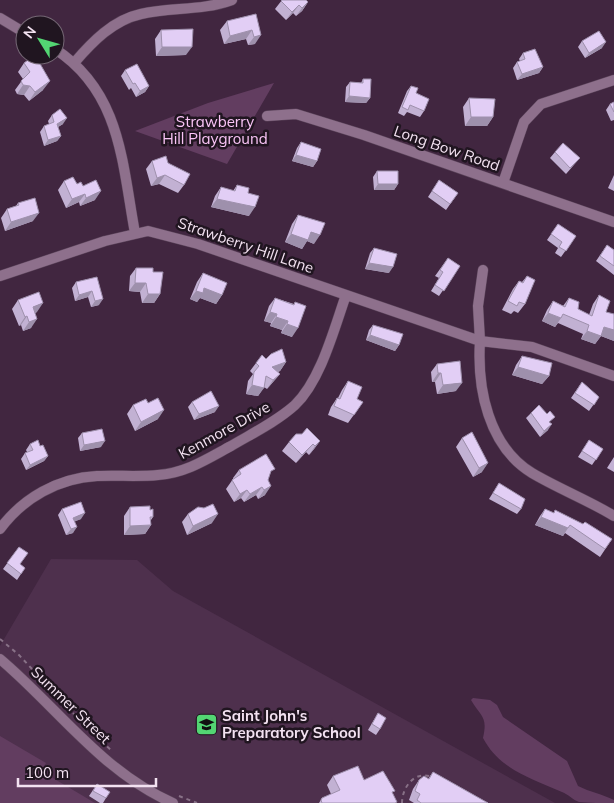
<svg xmlns="http://www.w3.org/2000/svg" width="614" height="803" font-family="Mulish,sans-serif">
<style>
.built{fill:#4e304d}
.green{fill:#623d60}
.lines{fill:none;stroke-linecap:round;stroke-linejoin:round}
.minor-casing{stroke:#5c455b;stroke-width:11}
.path{stroke:#887187;stroke-width:2;stroke-dasharray:4 4;stroke-linecap:butt}
.minor{stroke:#8e708c;stroke-width:10}
.wall{fill:#c2b1d3}
.shaded-wall{fill:#9e90ac}
.building{fill:#e2cef5;stroke:#9e90ac}
.labels{text-anchor:middle;dominant-baseline:central;stroke-width:5;stroke-linejoin:round;paint-order:stroke}
.park-label{font-size:15px;fill:#f9c4f6;stroke:#201520}
.street-label{font-size:15px;fill:#f3e2f1;stroke:#201520}
.poi-label{font-size:15px;font-weight:bold;fill:#f3e2f1;stroke:#201520;text-anchor:start}
</style>
<rect width="100%" height="100%" fill="#412640"/>
<path class="built" d="M51,559L137,560L173,591L555,803H0V646Z"/>
<path class="green" d="M274,83L227,164L135,131L208,103Z
M473,698L490,700L497,705L503,717L567,761L578,786C590,792 602,794 614,800V803C604,803 588,803 579,802C573,800 568,794 562,792C531,778 500,770 483,738C488,716 481,717 471,700Z
M0,736L46,763L41,771L95,803H0Z"/>
<g class="lines">
<defs>
<path id="minor" d="M0,18L25,33
M55,49C121,92 122,163 135,233
M74,63C92,42 113,20 141,14C171,7 202,11 232,0
M267,116L296,114L364,135L614,222
M503,183L524,122L541,104L614,80
M0,276L105,241L148,231L198,244L480,341L478,306L483,270
M614,376L532,347L480,341C477,388 488,446 532,473C559,489 588,500 614,516
M0,529C23,498 58,478 97,476C117,475 138,477 158,475C186,473 207,459 231,446C253,433 276,422 295,405C321,380 334,329 346,295
M0,659C57,707 102,772 173,803"/>
</defs>
<use href="#minor" class="minor-casing"/>
<path class="path" d="M0,639L19,655L86,727L113,752
M179,796L197,803
M402,803C402,787 415,770 432,777"/>
<use href="#minor" class="minor"/>
</g>
<path class="wall" d="M282,0L308,2L302,11L296,16L293,13L286,20L275,9Z
M256,14L255,44L248,45L246,39L224,44L220,30L227,21Z
M161,30L186,55L156,56L155,39Z
M582,41L602,48L585,58L578,47Z
M523,53L543,67L539,73L517,80L513,68L517,62L520,61L519,59Z
M24,63L43,90L29,101L24,95L17,94L15,90L23,79L18,72Z
M125,70L149,86L145,92L136,97L131,88L129,90L121,76Z
M363,79L370,98L366,103L345,102L346,87L350,82L361,83Z
M411,86L416,93L424,111L420,117L407,112L404,116L398,113L407,91Z
M469,98L493,117L487,126H465L463,107Z
M614,102V120L611,121L606,110L610,104Z
M52,115L63,124L58,127L61,136L57,141L44,146L40,132L44,126L49,124L48,121Z
M301,142L317,161L313,167L292,161L297,148Z
M555,152L580,158L566,174L550,158Z
M152,161L168,163L184,185L178,193L159,184L151,186L146,169Z
M377,171L398,184L394,190H374L373,177Z
M614,175V191L608,188Z
M439,180L458,193L446,210L428,197Z
M64,181L83,186L95,200L80,206L79,202L66,208L58,190Z
M237,185L248,193L249,216L211,207L215,196L221,187L233,191Z
M18,203L33,221L5,231L1,218L7,209L16,206Z
M298,215L314,244L307,241L302,249L285,242L292,224Z
M558,224L576,236L561,257L555,253L558,248L547,240Z
M607,245L614,250V275L596,261Z
M374,248L389,273L365,269L370,253Z
M448,258L460,266L439,296L431,291L439,278L435,276Z
M136,268L153,272L160,294L154,303H142L140,292L129,291L130,276Z
M203,273L222,295L216,304L200,298L197,302L190,299L197,282Z
M527,276L525,304L518,313L514,311L511,314L502,310L513,289L519,281L522,282Z
M97,277L99,305L91,307L88,297L75,301L72,288L76,282Z
M599,295L606,312L614,341L601,336L595,344L581,339L583,334L558,323L555,327L542,321L547,310L553,301L563,306L569,298L578,309L589,315L593,304Z
M275,298L294,304L295,302L292,337L281,333L282,330L270,326L271,323L264,321L269,306Z
M18,300L37,312L35,313L31,328L23,331L21,325L19,326L12,309Z
M373,325L399,345L395,351L366,340L369,330Z
M522,356L549,376L542,384L512,375L516,365Z
M266,359L286,362L280,371L278,372L280,374L267,389L264,387L258,396L246,394L248,381L253,374L250,371L256,363Z
M437,364L456,391L437,394L435,382H432L431,372Z
M348,381L357,399L363,402L348,423L328,415L331,407L337,398H338L342,390Z
M582,382L599,397L589,411L571,398Z
M192,402L215,412L194,420L188,407Z
M133,405L158,419L135,431L127,414Z
M531,413L548,430L540,437L526,418Z
M82,433L101,447L80,451L78,438Z
M462,438L482,472L473,477L456,447Z
M589,440L603,449L592,465L578,457Z
M320,441L314,449L309,455L306,452L296,463L282,451L289,442Z
M30,444L40,446L48,456L44,461L26,470L21,459L25,453L27,452L26,450Z
M614,457V472L607,468Z
M239,470L268,478L265,495L258,499L256,495L244,502L241,498L234,502L226,489L233,479V478Z
M499,483L521,509L517,514L489,499Z
M130,507L150,510L153,517L151,520V525L145,534L124,535V516Z
M62,509L81,519L75,521L73,533L66,535L58,515Z
M545,509L612,539L600,557L565,533L563,536L535,525L540,516Z
M188,514L212,523L187,535L182,522Z
M19,547L20,564L25,568L17,580L3,569Z
M378,713L380,729L376,735L368,730Z
M433,772L488,803H414L409,800L413,789L419,780L428,779Z
M333,776L364,780L393,794L396,803H319L322,798L331,794L327,785Z
M97,784L106,798L103,803H100L89,796Z"/>
<path class="shaded-wall" d="M308,2L302,11L296,16L302,8Z
M299,5L293,13L286,20L292,12Z
M252,30L246,39L224,44L230,36Z
M261,35L255,44L248,45L254,37Z
M606,42L602,48L585,58L589,53Z
M162,47H192L186,55L156,56Z
M543,67L539,73L517,80L522,74Z
M50,81L43,90L29,101L35,92Z
M23,85L30,86L24,95L17,94Z
M149,86L145,92L136,97L140,91Z
M349,96L370,98L366,103L345,102Z
M471,117H493L487,126H465Z
M67,118L63,124L53,130L57,124Z
M61,136L57,141L44,146L48,140Z
M296,155L317,161L313,167L292,161Z
M165,175L159,184L151,186L157,178Z
M378,184H398L394,190H374Z
M101,191L95,200L80,206L86,198Z
M85,194L79,202L66,208L72,199Z
M217,199L255,207L249,216L211,207Z
M39,213L33,221L5,231L11,222Z
M311,232L320,235L314,244L307,241L302,249L285,242L291,234Z
M369,263L393,267L389,273L365,269Z
M135,283H146L140,292L129,291Z
M204,288L222,295L216,304L200,298L197,302L190,299L196,291Z
M92,291L88,297L75,301L79,295Z
M148,294H160L154,303H142Z
M103,299L99,305L91,307L95,301Z
M43,303L37,312L27,316L33,307Z
M270,312L277,314L271,323L264,321Z
M548,313L561,318L555,327L542,321Z
M27,316L21,325L19,326L25,317Z
M276,317L288,321L282,330L270,326Z
M37,319L31,328L23,331L29,322Z
M287,324L298,328L292,337L281,333Z
M604,327L614,330V341L601,336L595,344L581,339L587,331Z
M370,335L399,345L395,351L366,340Z
M286,362L280,371L266,375L272,367Z
M518,367L549,376L542,384L512,375Z
M438,373H441L435,382H432Z
M280,374L273,382L267,389L273,380Z
M462,383L456,391L437,394L443,385Z
M252,385L264,388L258,396L246,394Z
M219,406L215,412L194,420L199,414Z
M164,410L158,419L135,431L141,422Z
M552,424L548,430L540,437L544,431Z
M105,441L101,447L80,451L84,445Z
M320,441L314,449L309,455L315,446Z
M313,444L306,452L296,463L302,455Z
M48,456L44,461L26,470L30,465Z
M488,463L482,472L473,477L479,468Z
M271,486L265,495L258,499L264,490Z
M262,487L256,495L244,502L250,494Z
M247,490L241,498L234,502L240,494Z
M85,513L81,519L69,524L73,518Z
M218,514L212,523L187,535L193,526Z
M541,517L568,528L563,536L535,525Z
M151,525L145,534L124,535L130,526Z
M77,527L73,533L66,535L71,529Z"/>
<path class="building" d="M282,0H306L308,2L302,8L299,5L292,12L281,1Z
M256,14L261,35L254,37L252,30L230,36L227,21Z
M193,29L192,47H162L161,30Z
M599,31L606,42L589,53L582,41Z
M535,49L543,67L522,74L517,62L525,59L523,53Z
M35,55L50,81L35,92L30,86L23,85L21,81L30,72L24,63Z
M137,64L149,86L140,91L135,83L133,84L125,70Z
M363,79H371L370,98L349,96L350,82L363,83Z
M411,86L418,88L416,93L429,99L424,111L410,105L408,110L402,107Z
M469,98L495,99L493,117H471Z
M614,102V112L610,104Z
M60,109L67,118L57,124L61,136L48,140L44,126L54,122L52,115Z
M301,142L321,149L317,161L296,155Z
M563,143L580,158L570,168L555,152Z
M166,156L168,163L190,174L184,185L165,175L157,178L152,161Z
M377,171H398V184H378Z
M73,177L77,184L81,182L83,186L96,180L101,191L86,198L85,194L72,199L64,181Z
M439,180L458,193L450,204L432,191Z
M237,185L249,188L248,193L259,196L255,207L217,199L221,187L235,191Z
M35,198L39,213L11,222L7,209L19,205L18,203Z
M298,215L325,223L320,235L311,232L308,240L291,234Z
M558,224L576,236L566,251L559,247L562,242L551,234Z
M607,245L614,250V266L600,256Z
M374,248L397,254L393,267L369,263Z
M448,258L460,266L444,291L435,285L443,272L440,270Z
M136,268H153V272H163L160,294H148L146,283H135Z
M203,273L227,283L222,295L204,288L203,293L196,291Z
M527,276L535,280L525,304L519,302L517,306L508,301L519,281L523,283Z
M97,277L103,299L95,301L92,291L79,295L76,282Z
M39,292L43,303L33,307L37,319L29,322L27,316L25,317L18,300Z
M599,295L610,301L606,312L614,314V330L604,327L601,336L587,331L589,325L563,314L561,318L548,313L553,301L565,307L569,298L579,302L578,309L592,316Z
M275,298L294,305L295,302L306,306L298,328L287,324L288,321L276,317L277,314L270,312Z
M373,325L403,334L399,345L370,335Z
M282,349L286,362L272,367L280,374L273,380L266,376L264,388L252,385L254,372L259,366L256,363L262,355L266,359L271,354Z
M522,356L552,363L549,376L518,367Z
M460,361L462,383L443,385L441,373H438L437,364Z
M348,381L362,387L357,399L363,402L354,415L334,406L337,398L340,399Z
M582,382L599,397L594,405L575,393Z
M211,391L219,406L199,414L192,402Z
M158,398L164,410L141,422L133,405L146,399L148,403Z
M539,405L547,414L550,411L555,417L549,422L552,424L544,431L531,413Z
M307,428L320,441L315,446L313,444L302,455L289,442L296,434H302Z
M102,429L105,441L84,445L82,433Z
M472,432L488,463L479,468L462,438Z
M38,440L40,446L43,445L48,456L30,465L25,453L33,450L30,444Z
M589,440L603,449L596,460L582,451Z
M266,454L275,469L271,471L268,480L271,486L264,490L262,487L250,494L247,490L240,494L232,480L241,474L239,470Z
M499,483L525,499L521,509L493,493Z
M81,502L85,513L73,518L77,527L71,529L62,509Z
M213,504L218,514L193,526L188,514L198,507L204,508Z
M150,506V510L153,509V517H150L151,525L130,526V507Z
M545,509L554,513L555,510L583,524L585,522L612,539L605,549L570,525L568,528L541,517Z
M19,547L28,553L20,564L25,568L21,574L7,563Z
M378,713L386,718L380,729L372,724Z
M358,766L364,780L383,771L395,791L392,792L397,802L395,803H322L321,800L322,798L340,790L333,776Z
M433,772L488,803H421L417,800L420,794L415,791L419,780L424,776L429,779Z
M97,784L110,792L106,798L93,791Z"/>
<defs>
<symbol id="school-square" viewBox="-11 -11 22 22"><rect x="-9" y="-9" width="18" height="18" rx="4" fill="#53d673" stroke="#201520"/><path d="M0-5L7-2L0 1L-7-2ZM-4 1L0 2.5L4 1V4Q0 6-4 4Z" fill="#111"/></symbol>
</defs>
<g fill-rule="evenodd">
<use href="#school-square" x="194" y="712" width="25" height="25"/>
</g>
<g class="labels">
<g class="park-label">
<text x="215" y="121">Strawberry<tspan x="215" dy="17">Hill Playground</tspan></text>
</g>
<g class="street-label">
<text transform="translate(447 148) rotate(19)">Long Bow Road</text>
<text transform="translate(246 245) rotate(19)">Strawberry Hill Lane</text>
<text transform="translate(224 430) rotate(-29)">Kenmore Drive</text>
<text transform="translate(71 705) rotate(44)">Summer Street</text>
</g>
<g class="poi-label">
<text x="222" y="715">Saint John's<tspan x="222" dy="17">Preparatory School</tspan></text>
</g>
</g>
<g transform="translate(40 40) rotate(307)"><circle r="24" fill="#201520" stroke="#746774"/>
<path d="M0-4L9 19L0 12L-9 19Z" fill="#53d673"/>
<text y="-8" font-size="14" font-weight="bold" text-anchor="middle" fill="#f3e2f1">N</text>
</g>
<path d="M18 778v8h138v-8" fill="none" stroke="#f3e2f1" stroke-width="2.5"/>
<text x="25" y="778" font-size="15" fill="#f3e2f1" stroke="#201520" stroke-width="4" paint-order="stroke">100 m</text>
</svg>
